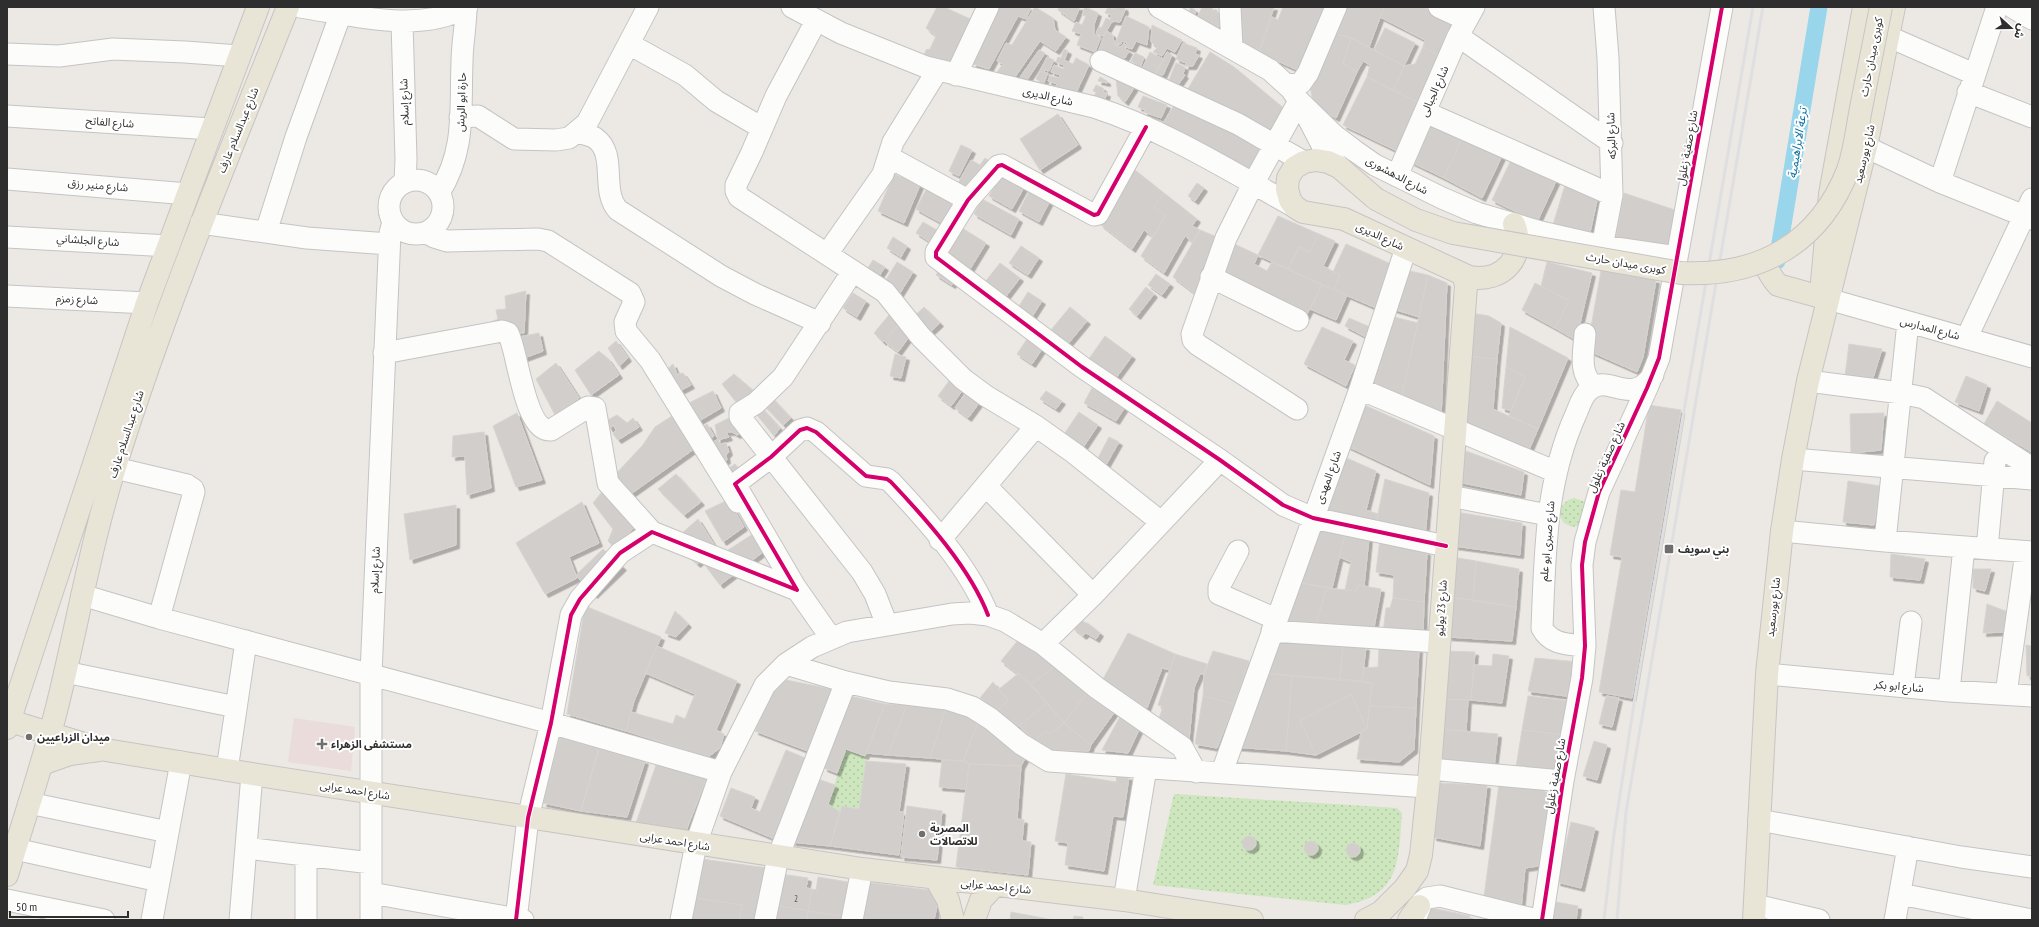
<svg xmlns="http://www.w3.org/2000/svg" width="2039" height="927" font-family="'PT Sans Narrow','Noto Sans Arabic',sans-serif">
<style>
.medical{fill:#e9dcdb}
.grass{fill:url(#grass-dots)}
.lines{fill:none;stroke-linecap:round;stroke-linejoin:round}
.canal{stroke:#99d6ec;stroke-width:17}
.building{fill:#d1cecb;stroke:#d7d4d0;filter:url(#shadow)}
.minor-casing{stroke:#c5c4c5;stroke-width:23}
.major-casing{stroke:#c6c5c4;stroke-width:24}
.minor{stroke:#fcfcfb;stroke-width:21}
.major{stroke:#e8e4d6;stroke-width:22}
.rail{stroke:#dfdfe1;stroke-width:3}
.major-bridge-casing{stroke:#c6c5c4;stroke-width:24;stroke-linecap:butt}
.major-bridge{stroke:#e8e4d6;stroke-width:22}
.cycleway-casing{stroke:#fff;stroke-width:6}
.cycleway{stroke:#d6006c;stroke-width:4}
.poi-dot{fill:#706f6e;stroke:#fff;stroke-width:1.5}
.labels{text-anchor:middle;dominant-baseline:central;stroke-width:4;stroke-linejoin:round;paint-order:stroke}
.number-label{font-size:9px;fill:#585857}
.street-label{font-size:11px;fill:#2e2e2e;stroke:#fff}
.poi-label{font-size:11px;font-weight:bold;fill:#2e2e2e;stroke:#fff;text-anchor:start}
.water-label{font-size:12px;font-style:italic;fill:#0d6fa3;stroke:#fff}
</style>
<defs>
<pattern id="grass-dots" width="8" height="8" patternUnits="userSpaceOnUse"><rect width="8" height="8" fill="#cee6be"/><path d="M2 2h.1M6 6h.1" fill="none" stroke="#b1c6a4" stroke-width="1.8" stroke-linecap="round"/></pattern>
<filter id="shadow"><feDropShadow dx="3.5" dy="3.5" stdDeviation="0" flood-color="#0004"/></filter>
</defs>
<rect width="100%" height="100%" fill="#ece8e4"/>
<path class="medical" d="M294,718L355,727L351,771L288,762Z"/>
<path class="grass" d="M1574,498L1583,501L1587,505L1581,525L1572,527L1564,523C1556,512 1562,501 1574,498Z
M846,749L865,756L866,761L859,809L842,806L840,812L828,804Z
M1174,794L1397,808L1402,813C1398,859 1402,895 1346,905L1153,885Z"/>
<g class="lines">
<path class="canal" d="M1777,261L1819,7"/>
</g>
<path class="building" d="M937,7H944L977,22L953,66L919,68L926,50L930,49L936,36L926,28Z
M990,7H1031L1026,19L1018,16L989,69L973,64Z
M1035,7L1053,18L1055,30L1066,37L1056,51L1040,41L1013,80L995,75L1003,64L997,61L1006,43L1012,45Z
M1059,7H1080L1074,21L1058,10Z
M1085,7L1098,13L1094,25V35L1101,37L1095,52L1077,45L1081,34L1072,31L1076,22L1082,25L1086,16L1082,15Z
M1108,7L1114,9L1115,7H1124L1125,10L1120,22L1112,21L1104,36L1096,34L1098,28L1102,27L1106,18L1110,20L1111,15L1105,13Z
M1191,7L1196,11L1193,18L1187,16Z
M1202,7H1213L1212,10L1220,13L1221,22L1217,30L1196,21Z
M1236,7H1274L1259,53L1237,43Z
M1283,7H1329L1302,72L1259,53L1272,17L1278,20Z
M1343,7H1384L1369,47L1351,38L1333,33Z
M1384,7H1423L1454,22L1443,58L1423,47L1425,40L1380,17Z
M1126,16L1149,27L1147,45L1136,41L1132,49L1126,47L1127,43L1122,41L1121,44H1115Z
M1152,25L1182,40L1175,52L1167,48L1162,56L1153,52L1158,47L1151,42Z
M1385,28L1415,43L1404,66L1374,50Z
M1106,31L1112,34L1115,45L1121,47L1124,43L1125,44V49L1129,51L1125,58L1121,57L1117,63L1097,55Z
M1333,33L1351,38L1343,63L1357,72L1336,118L1314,106L1309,82Z
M1351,38L1404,66L1393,90L1367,77L1370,65L1363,61L1357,72L1343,63Z
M1183,43L1197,48L1195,54L1199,55L1193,66H1185L1186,63L1176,59Z
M1423,47L1443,58L1422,104L1393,90L1404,66L1415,64Z
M1064,49L1068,51L1064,60L1073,64L1076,58L1089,65L1076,93L1055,88L1057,84L1048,81L1050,76L1059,78L1060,75L1051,72L1054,65L1063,69L1064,65L1056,62L1058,57L1061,58Z
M1039,50L1045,53L1023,86L1016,83Z
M1150,52L1163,59L1153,77L1141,71Z
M1167,52L1172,55L1163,75L1156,74Z
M1210,52L1234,67L1287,111L1273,135L1186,92Z
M1135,53L1144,57L1138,74L1126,69L1129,62L1136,66L1137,64L1131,61Z
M1047,57L1054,60L1049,71L1045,70L1044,73H1048L1042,87L1038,84L1040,81L1036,79Z
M1176,63L1185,67L1183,74L1185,75L1176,88L1172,86L1173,82L1169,80Z
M1115,71L1138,82L1125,102L1118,96Z
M1100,77L1107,81V83L1098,81Z
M1367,77L1422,104L1399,152L1343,125Z
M1096,85L1103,88L1104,93H1107L1103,105L1092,102L1096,92L1093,91Z
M1143,96L1167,105L1161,118L1144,112L1145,110L1138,107Z
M1177,100L1268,146L1250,178L1159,130Z
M1058,114L1078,145L1040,170L1020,139Z
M1430,123L1462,138L1444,178L1411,162Z
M1462,138L1503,154L1482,198L1444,178Z
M961,145L972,150L959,176L949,171Z
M985,158L995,165L974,194L957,185L971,160L980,165Z
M1512,158L1558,177L1537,222L1492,200Z
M1131,167L1164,193L1154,207L1166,215L1153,237L1144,230L1132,249L1100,224Z
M1002,172L1026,184L1012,209L989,196Z
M894,174L920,185L904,223L878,211Z
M1566,182L1598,196L1589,237L1552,228Z
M1197,183L1204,188L1195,201L1188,196Z
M1033,184L1053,195L1039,222L1019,211Z
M927,188L958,205L947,226L916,209Z
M1164,193L1197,219L1192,226L1200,230L1193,243L1185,236L1164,273L1141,256L1166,215L1154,207Z
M1624,193L1678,211L1675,251L1615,242Z
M982,199L1019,219L1011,235L974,214Z
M1278,216L1319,234L1309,252L1299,247L1288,269L1258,255Z
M923,222L942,233L935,245L916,233Z
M962,228L986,243L967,274L943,259Z
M1200,230L1217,237L1198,296L1173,277Z
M1319,234L1335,241L1323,266L1340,275L1334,290L1288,269L1299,247L1309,252Z
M893,237L907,246L901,257L887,248Z
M1232,243L1258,255L1254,264L1267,271L1272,262L1322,285L1306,316L1218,272Z
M1346,244L1391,264L1376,308L1334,290L1340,275L1333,272Z
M1021,246L1039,258L1028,275L1009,263Z
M873,260L885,267L876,281L864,274Z
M897,262L913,272L897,298L881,288Z
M1547,262L1592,273L1576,340L1555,328L1569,301L1541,286Z
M1000,263L1020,278L1001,303L981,287Z
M939,269L956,279L952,285L936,275Z
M1405,270L1428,275L1419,317L1393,309Z
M1601,271L1656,280L1643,357L1637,372L1587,350Z
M1156,274L1170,284L1162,295L1148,285Z
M1428,275L1447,283L1441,418L1401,399Z
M1535,283L1569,301L1555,328L1522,310Z
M1322,285L1347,295L1336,320L1310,309Z
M1146,287L1154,294L1137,316L1129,309Z
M526,291L524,333H490L491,322L498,319L496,310L506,309L505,296Z
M1028,292L1042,301L1028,323L1014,314Z
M853,293L866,301L857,317L843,308Z
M924,307L940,323L926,336L910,320Z
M1070,307L1087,321L1067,345L1051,330Z
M894,309L904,318L883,342L874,333Z
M1471,313L1489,316L1501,323L1497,359L1466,356Z
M1390,316L1418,323L1401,399L1366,387Z
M1349,318L1370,327L1366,337L1345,326Z
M900,323L912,333L898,352L885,342Z
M1322,327L1353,341L1344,360L1355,365L1346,386L1304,364Z
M1510,327L1568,358L1538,429L1509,416L1525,377L1506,367Z
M539,333L543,351L516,361L514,338Z
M1105,336L1132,356L1113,382L1086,363Z
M1027,339L1042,349L1032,364L1017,354Z
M616,341L628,358L619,366L608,348Z
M1849,344L1882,349L1872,381L1845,376Z
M599,351L608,359L619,375L591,395L575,370Z
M895,354L906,357L901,378L890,376Z
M1466,356L1497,359L1493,409L1538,429L1525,459L1460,429Z
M556,363L579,398L555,415L536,379Z
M673,364L677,374L683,373L691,385L676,393L660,376Z
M1506,367L1525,377L1511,411L1502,408Z
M734,374L755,392L740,407L722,384Z
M1966,376L1987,385L1979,411L1955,402Z
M952,377L965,387L951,406L938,396Z
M1092,388L1125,407L1116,421L1084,403Z
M968,389L982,399L968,418L955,408Z
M713,391L721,408L694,424L683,406Z
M1046,391L1062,401L1056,409L1040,399Z
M767,393L791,418L783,425L759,400Z
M1997,401L2032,423V452L1984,424Z
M756,402L780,428L774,436L750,406Z
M1362,404L1434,436L1430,485L1347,446Z
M1649,405L1681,410L1632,698L1599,692L1622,557L1610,555L1621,490L1635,492Z
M1079,412L1098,425L1078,455L1059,442Z
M517,413L542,480L516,487L493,426Z
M1884,413L1881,450L1851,453L1850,414Z
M675,414L694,449L628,496L613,477L642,446L655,427Z
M617,415L627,423L633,418L639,427L618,440L613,434L616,430L613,425L610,429L606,421Z
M733,416L743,431L737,435L732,432H726L729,437L718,440L715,425Z
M707,424L714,436L707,443L698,430Z
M484,432L491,488L467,495L465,456L452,457L453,436Z
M1109,437L1119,442L1106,465L1097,460Z
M718,439L720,444L726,443L729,452L726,455L727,460L716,467L713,442Z
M1460,449L1524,472L1521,495L1458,482Z
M1342,456L1376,471L1366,510L1378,514L1376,524L1323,513Z
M735,464L740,470L724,481L720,474Z
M676,474L701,502L684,515L658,489Z
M1385,479L1429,493L1425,536L1376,524Z
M1848,481L1880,486L1874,525L1843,522Z
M602,492L635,526L616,549L608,541L613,529L593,503Z
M728,500L744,527L723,542L705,511Z
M582,502L599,543L569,557L577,578L545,594L516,543Z
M456,505V545L410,560L404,514Z
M1456,512L1522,523L1520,555L1454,546Z
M698,519L716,548L697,564L673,541Z
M1317,527L1345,534L1332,588L1296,582Z
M753,534L763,552L720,585L705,565Z
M1345,534L1369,538L1364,586L1358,585L1356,591L1345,590L1351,562L1339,557Z
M1380,539L1427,552L1424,602L1393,598L1394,575L1376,572Z
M603,549L623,567L594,595L576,575Z
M1891,554L1925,559L1920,580L1890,577Z
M1452,557L1476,561L1473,600L1450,597Z
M1476,561L1519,569L1516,607L1473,600Z
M1973,569H1991L1985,591L1973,588Z
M1296,582L1327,588L1314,629L1279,626Z
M1358,585L1381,589L1373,633L1314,629L1327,588L1356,591Z
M1450,597L1516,607L1512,641L1448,637Z
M1393,598L1424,602L1423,636L1383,634L1386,608H1390Z
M1987,604L2008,612L2003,632L1983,633Z
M585,606L661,637L634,701L626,731L567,714Z
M675,611L688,624L676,637L665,633Z
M1079,620L1089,624L1100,633L1096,639L1086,633L1083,636L1072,627Z
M1128,633L1175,654L1170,670L1162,668L1147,708L1101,683Z
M1272,638L1343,645L1340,679L1261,673Z
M1019,639L1032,651L1037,647L1057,665L1031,684L1001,661Z
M1343,645L1366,647L1362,681L1340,679Z
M2026,645L2032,646V676H2027Z
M657,646L737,681L716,730L724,734L720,748L708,757L626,731L631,712L673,724L676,715L685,719L695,694L645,673Z
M1379,648L1419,649L1416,708L1369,706L1372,683L1362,681L1364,668L1378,667Z
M1213,651L1249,661L1234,704L1203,696L1204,674Z
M1444,651L1475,652L1471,700L1441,699Z
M1175,654L1207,664L1204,674H1200L1194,688L1189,740L1157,724L1163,707L1158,705Z
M1493,654L1509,656L1502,703L1471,700L1474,665L1492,666Z
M1535,658L1579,662L1573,697L1528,691Z
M1057,665L1088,692L1064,723L1031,684Z
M1019,673L1047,703L1019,726L996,711L1008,701L999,689Z
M1261,673L1292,676L1286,751L1234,747Z
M1292,676L1372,683L1367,729L1351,694L1300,721L1316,755L1286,751Z
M786,680L836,690L813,753L755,731L775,687Z
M993,682L1008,701L996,711L980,698Z
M1088,692L1116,710L1091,745L1064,723Z
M1351,694L1367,729L1316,755L1300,721Z
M846,695L885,704L865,756L846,749L837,773L824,768Z
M1203,696L1234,704L1217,748L1195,744Z
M1528,696L1570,701L1566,735L1522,730Z
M1606,696L1619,698L1612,727L1599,724Z
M1441,699L1468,700L1466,731L1439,729Z
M1047,703L1064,723L1050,734L1045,731L1035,740L1019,726Z
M885,704L907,705L888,755L866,753Z
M907,705L946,707L930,758L888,755Z
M1369,706L1416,708L1414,750L1399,762L1357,759L1361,732L1367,729Z
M946,707L979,720L963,761L930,758Z
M1121,715L1141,726L1128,753L1102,750Z
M979,720L1026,757L1021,766L969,764L963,761Z
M1064,723L1091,745L1089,751L1050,750L1035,740L1045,731L1050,734Z
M1439,729L1498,734L1494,767L1436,762Z
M1522,730L1566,735L1561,770L1516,767Z
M560,736L599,748L581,811L543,803Z
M1594,741L1607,745L1597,780L1583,776Z
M599,748L645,761L627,817L581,811Z
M786,750L810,760L777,840L720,816L731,788L755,797L751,808L760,812Z
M942,760L963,761L969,764L966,789L939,787Z
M866,761L906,764L899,812H904L899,855L830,846L842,806L859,809Z
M969,764L1021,766L1017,819L1024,820L1022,841L1031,842L1028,875L956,867Z
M656,765L707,777L686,831L636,823Z
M1066,774L1116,782L1117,775L1129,777L1123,817L1113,816L1104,871L1065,865L1068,843L1055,841Z
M818,779L835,785L828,804L840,812L830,846L792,842Z
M1437,783L1487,785L1480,846L1433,837Z
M1499,784L1540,788L1550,795L1538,866L1525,868L1521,909L1483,904Z
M907,806L942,811L937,860L901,857Z
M1571,822L1595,828L1581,888L1557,882Z
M1242 843a7 7 0 1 1 14 0a7 7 0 1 1-14 0Z
M1304 848a7 7 0 1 1 14 0a7 7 0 1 1-14 0Z
M1346 850a7 7 0 1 1 14 0a7 7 0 1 1-14 0Z
M702,859L767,868L758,920H739L742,905L694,898Z
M781,874L808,878L806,888L812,889L808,911L775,905Z
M818,877L848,882L843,916L808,911L812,889L816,890Z
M864,882L929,890L938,901L934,920H857Z
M694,898L742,905L739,920H691Z
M1556,902L1578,906L1576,920H1552Z
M775,905L808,911L807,920H773Z
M1427,907L1470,916L1469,920H1425Z
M808,911L843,916L842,920H807Z
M1011,912L1053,920H1010Z
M1074,916L1083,917V920H1073Z"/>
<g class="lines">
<defs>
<path id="minor" d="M300,7C353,15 418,34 467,7
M792,7L841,33L926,67L1094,107C1165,130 1230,171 1295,207
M1159,7L1270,70L1291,89L1299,101L1335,136L1355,151L1375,165L1442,198L1477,213L1541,232L1602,246L1677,257
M1230,7L1232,48
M1439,7L1467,20
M2012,7L2032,19
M816,21L776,96L752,152L736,185V191L739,197L885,292L921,337L963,379L986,396L1036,426L1074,453L1161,522
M402,22L406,159L405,182
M1458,36L1612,143
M1887,36L1974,74
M629,44L685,75L716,101L762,128
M7,54L59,56L113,49L185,52L239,56
M1101,61L1238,124L1304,162
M956,75L988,7
M1287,85L1301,83L1308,73L1336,7
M1968,92L2032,117
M1425,112L1612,195
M7,116L212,129
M460,117L478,116L514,139L556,140L569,138L587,123L648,7
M1308,118L1323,147L1339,167
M1146,127L1098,214L1094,215L1002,165L998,166L968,200L936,252V257L1082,367L1220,460L1283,505L1313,518L1446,546
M577,132C583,134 591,135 595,138C618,154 600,190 618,210L721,276L755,294L820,323
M1866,147L1940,182L2032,219
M889,157L968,200
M1397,176L1458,36L1474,7
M7,179L188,194
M389 207a27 27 0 1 1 54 0a27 27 0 1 1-54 0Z
M1940,182L1997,7
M439,193C466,150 460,111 462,62C462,44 466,26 466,7
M201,223L307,238L389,244
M266,232L296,137L341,13
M427,233L434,237L447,241L538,239L548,241L630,293L634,302L625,322L626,331L650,360L738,502
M7,237L169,246
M827,254L883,174L893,142L937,71
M1600,258L1612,195L1608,58L1604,7
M853,271L783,377L756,403L740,413V417L862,572L875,594L887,625
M1211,277L1298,320
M7,296L147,303
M1828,299L2032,357
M1585,334C1584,352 1578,373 1594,386
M1967,337L2032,199
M384,353L502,331L508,333C518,351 524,432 551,430L588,407L595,408L608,483L652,532
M1808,381L1901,393L1924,398L2032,468
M1360,389L1556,472
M1297,409L1198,345L1193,340L1192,334L1226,238L1253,184L1299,101
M1793,459L2032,479
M115,468L187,485L193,489L194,492L159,618
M986,486L1093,595
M1450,496L1548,515
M1782,531L1885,541L2032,552
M940,540L1036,426
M1885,541L1908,322
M1987,549L1995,461
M1238,551L1219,587V594L1276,619
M789,578L831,638
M82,595L159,618L551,723L721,772
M1272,631L1438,642
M1043,644L1093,595L1220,460
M1585,646C1568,644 1551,645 1542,628C1545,555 1545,482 1576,414C1579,407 1582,396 1589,390C1609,372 1630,408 1653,375
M786,664L846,682L889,692L947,699L972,707L991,719L1021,744L1049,761L1427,787
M65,672L236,707
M1767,674L1949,691L2032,696
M1903,686L1911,622
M1949,691L1964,547
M2006,694L2026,552
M1430,769L1563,781
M227,770L246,641
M1222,772L1360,389L1406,248
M29,803L168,832
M1759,820L1961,857L2032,867
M246,848L371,863
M15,849L159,881
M371,893L523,920
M1900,894L2032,920
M7,900L104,920
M1124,900L1146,768
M1755,905L1819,920
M152,920L181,762
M240,920L252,774
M306,920V855
M371,920V674L390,233L393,222
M516,920L528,818L551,723L571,615L580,599L620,553L652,532L797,590L735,484L771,457L800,430L807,428L816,432L866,476L887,479L891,482C926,519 970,568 988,615
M681,920L696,844L721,772L765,685L786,664L812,647L847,632L952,614L970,613L988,615L1005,621L1043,644L1097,688L1182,747L1196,772
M765,920L778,857L846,682
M852,920L862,869
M1415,920L1422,902L1427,898L1440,896L1537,920
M1542,920L1563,781L1582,678L1585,646L1582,565L1585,542L1599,492L1647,388L1659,358L1722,7
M1895,920L1908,847"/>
<path id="major" d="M1376,199L1339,167L1328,162L1316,160L1304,162L1294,168L1288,178L1287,189L1290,200L1295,207L1303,212L1344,219L1469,277C1503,283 1527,257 1514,224
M1761,262C1769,269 1771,278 1778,285L1828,299
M1822,282L1830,194L1864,7
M7,720L100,749L252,774L862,869L1124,900L1252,920
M7,728L147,303L258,7
M42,764L70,754L99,750
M7,875C24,819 43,764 57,707C77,627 90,546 115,467C164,310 227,159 288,7
M936,879L948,900L953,920
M974,920L981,900L995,885
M1366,920L1381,912L1405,888L1417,871L1421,855L1430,769L1466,286L1464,277L1461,274
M1409,920L1419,906
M1754,920L1767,674L1782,531L1793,459L1808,381L1866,147L1894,7"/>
</defs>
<use href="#minor" class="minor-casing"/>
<use href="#major" class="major-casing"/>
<use href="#minor" class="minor"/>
<use href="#major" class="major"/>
<path class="rail" d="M1604,920L1614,834L1636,691L1753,7
M1617,920L1626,812L1763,7"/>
<defs>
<path id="major-bridge" d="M1376,199L1416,220L1453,233L1681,273C1759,277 1819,244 1848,170C1855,150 1857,129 1861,108C1868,74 1874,41 1881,7"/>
</defs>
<use href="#major-bridge" class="major-bridge-casing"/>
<use href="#major-bridge" class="major-bridge"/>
<defs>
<path id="cycleway" d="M1146,127L1098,214L1094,215L1002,165L998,166L968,200L936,252V257L1082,367L1220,460L1283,505L1313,518L1446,546
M516,920L528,818L551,723L571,615L580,599L620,553L652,532L797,590L735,484L771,457L800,430L807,428L816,432L866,476L887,479L891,482C926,519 970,568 988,615
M1542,920L1563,781L1582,678L1585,646L1582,565L1585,542L1599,492L1647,388L1659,358L1722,7"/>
</defs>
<use href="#cycleway" class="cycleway-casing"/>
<use href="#cycleway" class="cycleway"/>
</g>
<g class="poi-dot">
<rect x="1664" y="544" width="10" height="10" rx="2"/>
<circle cx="29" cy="737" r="4"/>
<path d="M320 738h4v4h4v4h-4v4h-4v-4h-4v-4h4z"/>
<circle cx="922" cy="834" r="4"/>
</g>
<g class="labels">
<g class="number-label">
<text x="796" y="898">2</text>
</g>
<g class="street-label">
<text transform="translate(1871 57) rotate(-79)">كوبرى ميدان حارث</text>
<text transform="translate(1434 91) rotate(-66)">شارع الجبالى</text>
<text transform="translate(1048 96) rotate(13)">شارع الديرى</text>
<text transform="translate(404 102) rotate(-92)">شارع إسلام</text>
<text transform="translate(461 102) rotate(-88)">حارة ابو الريش</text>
<text transform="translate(110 122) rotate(4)">شارع الفاتح</text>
<text transform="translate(238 130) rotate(-68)">شارع عبدالسلام عارف</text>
<text transform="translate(1611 136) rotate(-92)">شارع البركه</text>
<text transform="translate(1687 148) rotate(-80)">شارع صفية زغلول</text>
<text transform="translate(1864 154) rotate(-77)">شارع بورسعيد</text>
<text transform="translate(1397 175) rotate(28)">شارع الدهشورى</text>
<text transform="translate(98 185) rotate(5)">شارع منير رزق</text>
<text transform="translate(1380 236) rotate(25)">شارع الديرى</text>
<text transform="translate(88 240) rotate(4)">شارع الجلشاني</text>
<text transform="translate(1626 263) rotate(10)">كوبرى ميدان حارث</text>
<text transform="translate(77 299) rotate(3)">شارع زمزم</text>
<text transform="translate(1930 328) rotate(15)">شارع المدارس</text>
<text transform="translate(126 434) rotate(-72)">شارع عبدالسلام عارف</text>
<text transform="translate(1606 457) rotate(-66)">شارع صفية زغلول</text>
<text transform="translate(1328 477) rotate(-70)">شارع المهدى</text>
<text transform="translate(1547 541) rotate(-85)">شارع صبرى ابو علم</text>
<text transform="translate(375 570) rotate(-88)">شارع إسلام</text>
<text transform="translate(1773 607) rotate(-84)">شارع بورسعيد</text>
<text transform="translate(1441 608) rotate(-86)">شارع 23 يوليو</text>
<text transform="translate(1899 686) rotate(5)">شارع ابو بكر</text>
<text transform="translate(1555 776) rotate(-80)">شارع صفية زغلول</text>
<text transform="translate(355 790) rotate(9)">شارع احمد عرابى</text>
<text transform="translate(675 841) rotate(9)">شارع احمد عرابى</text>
<text transform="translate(996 886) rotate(6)">شارع احمد عرابى</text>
</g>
<g class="poi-label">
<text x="1678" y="549">بني سويف</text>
<text x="37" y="737">ميدان الزراعيين</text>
<text x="331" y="744">مستشفى الزهراء</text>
<text x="930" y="828">المصرية<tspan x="930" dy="13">للاتصالات</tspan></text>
</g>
<g class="water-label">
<text transform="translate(1797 143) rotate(-81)">ترعة الابراهيمية</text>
</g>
</g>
<rect width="2039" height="927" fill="none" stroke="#2e2e2e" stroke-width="16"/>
<g transform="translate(2011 28) rotate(111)" stroke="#ffffff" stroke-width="3" paint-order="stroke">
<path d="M0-3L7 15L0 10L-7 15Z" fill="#2e2e2e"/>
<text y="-6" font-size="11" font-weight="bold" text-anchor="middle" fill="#2e2e2e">ش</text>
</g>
<path d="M10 911v6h118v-6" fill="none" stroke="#2e2e2e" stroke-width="2"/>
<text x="16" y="911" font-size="12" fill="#2e2e2e" stroke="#ffffff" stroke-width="3" paint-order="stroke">50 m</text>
</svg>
